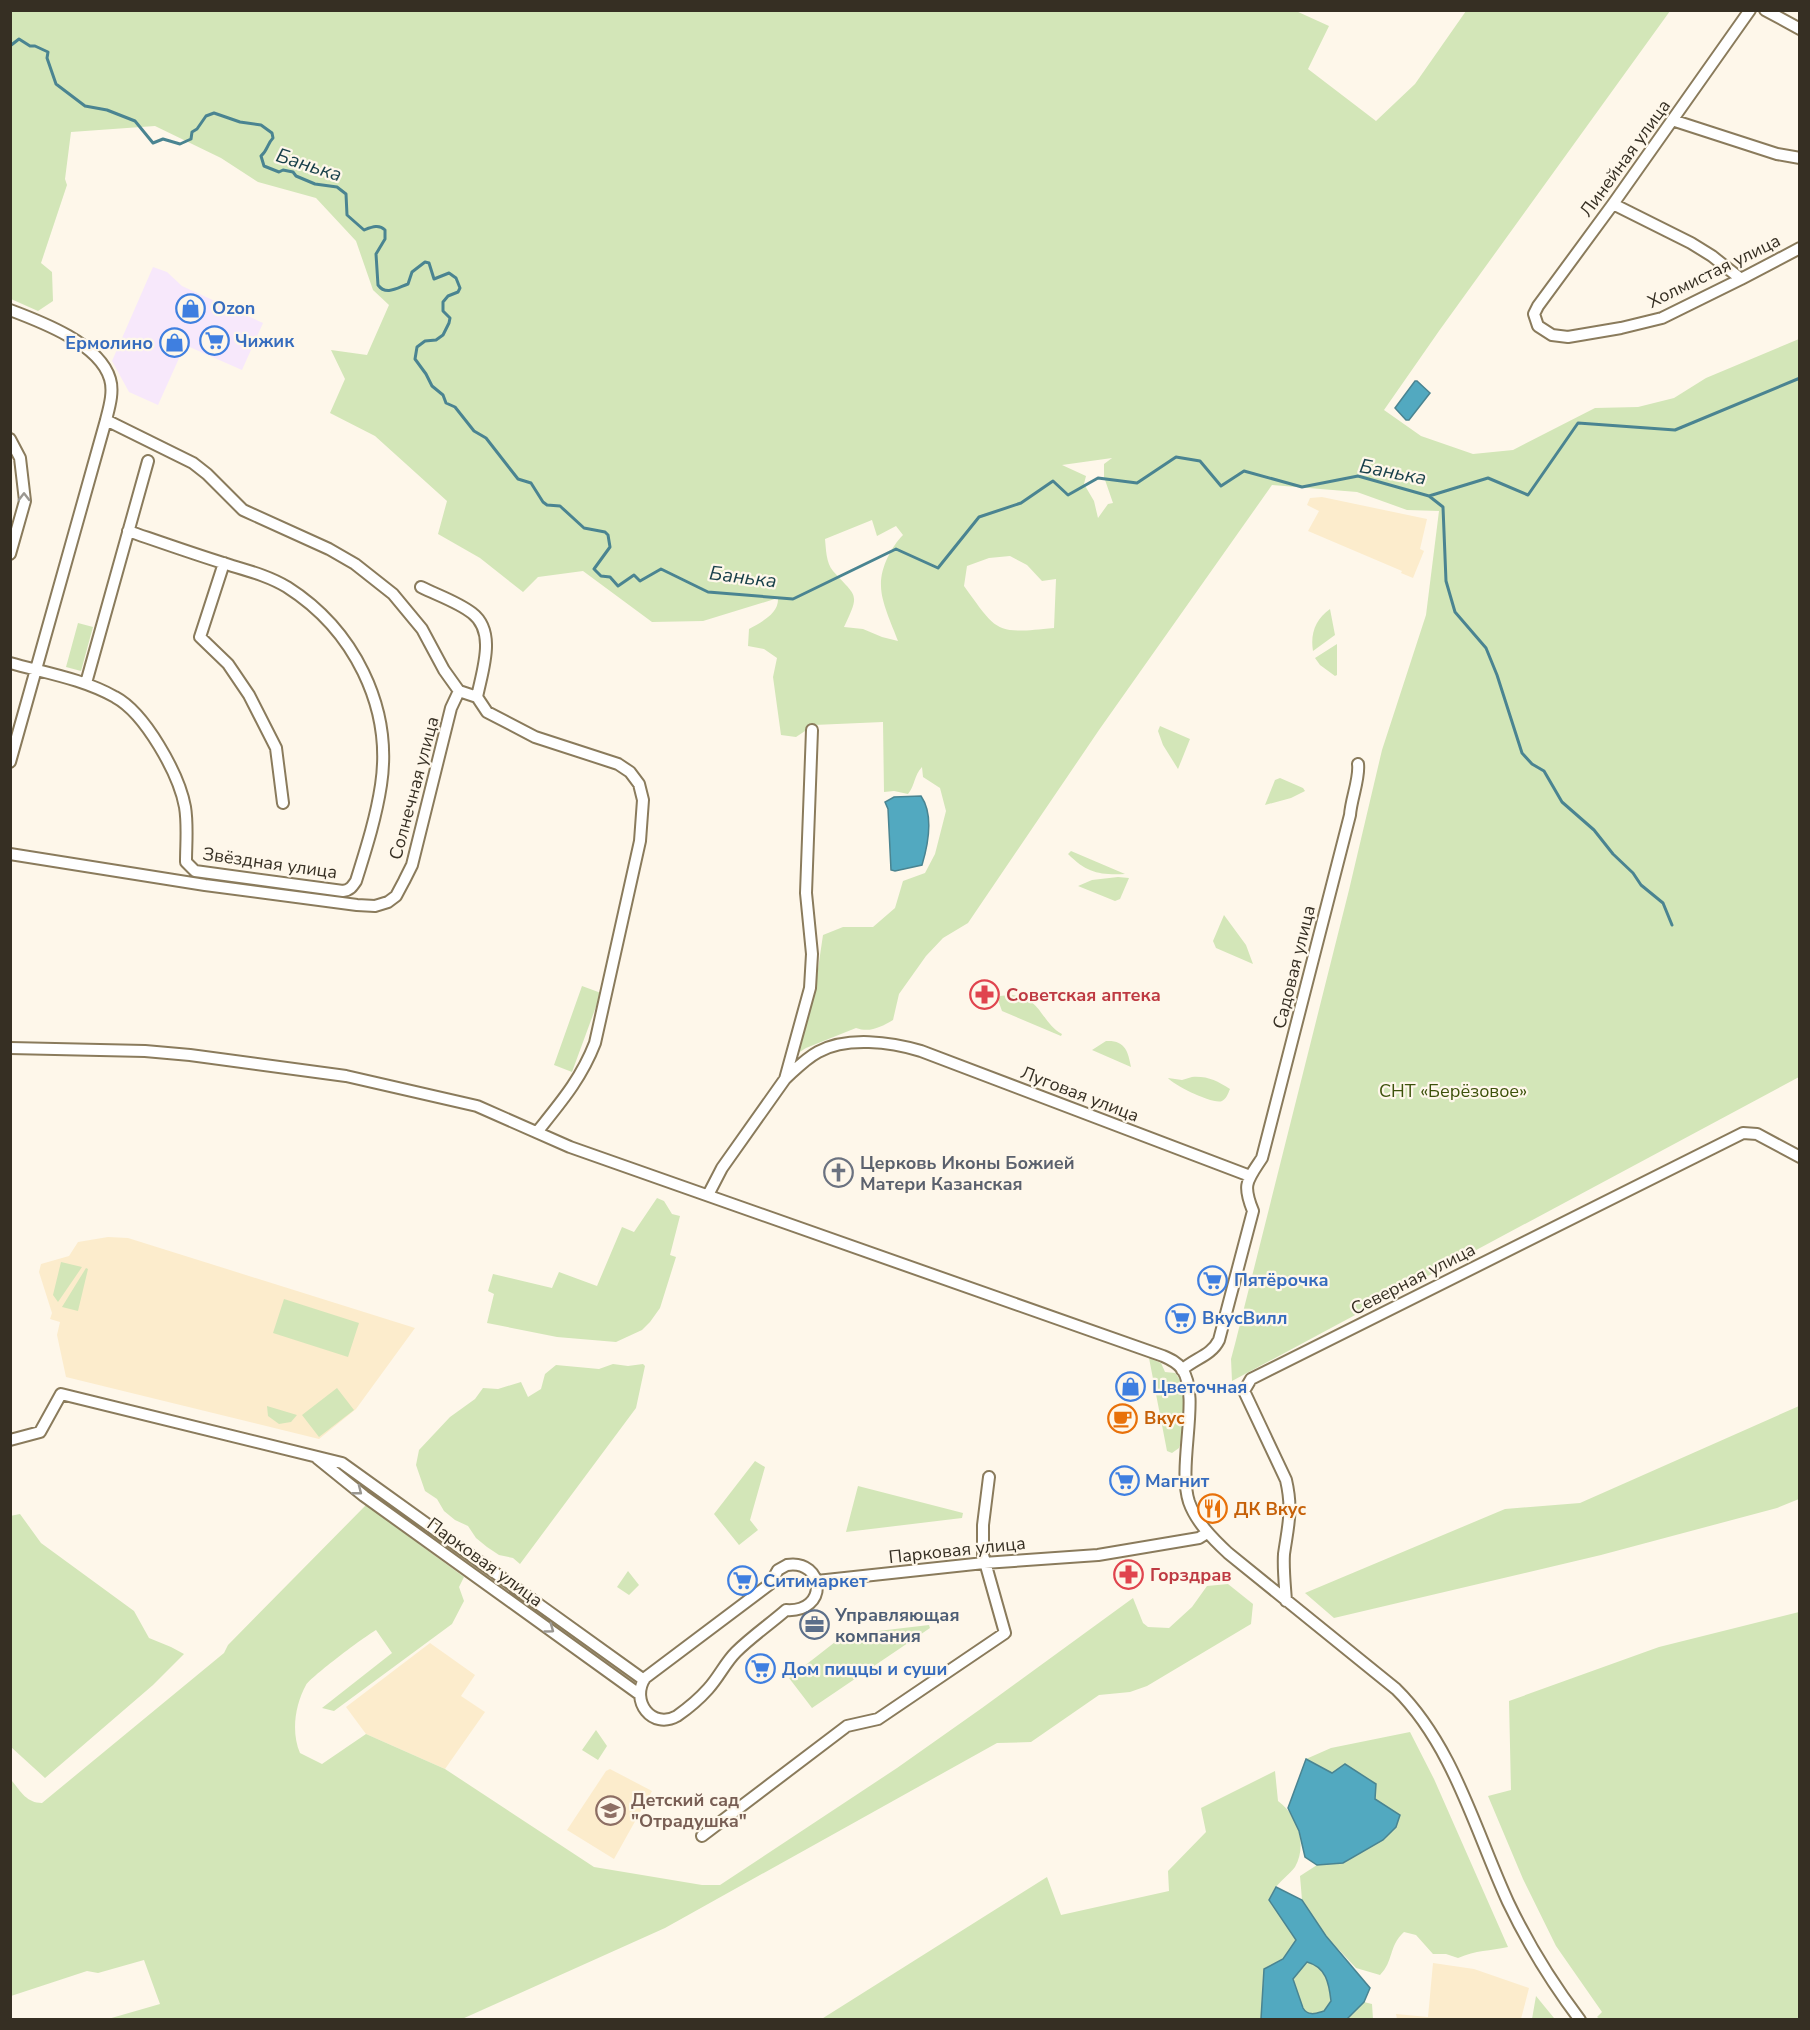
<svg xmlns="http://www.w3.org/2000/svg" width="1810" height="2030" font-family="'Nunito Sans',sans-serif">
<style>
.commercial{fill:#f7e8fb}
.built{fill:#fceccc}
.green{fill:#d3e6b8;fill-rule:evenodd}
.water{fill:#52a9c0;stroke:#4a8491;stroke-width:1.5;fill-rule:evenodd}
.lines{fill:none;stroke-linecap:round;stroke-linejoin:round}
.stream{stroke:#4a8491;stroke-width:3}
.minor-casing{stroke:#8a7b5c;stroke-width:14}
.minor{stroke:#fff;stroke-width:10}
.oneway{stroke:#9a9791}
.labels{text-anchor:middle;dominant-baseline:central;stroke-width:4.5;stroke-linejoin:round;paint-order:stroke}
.street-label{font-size:18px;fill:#362f23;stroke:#fef7ea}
.shop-label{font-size:18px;font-weight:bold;fill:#366cbe;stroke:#fef7ea;text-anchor:start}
.health-label{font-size:18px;font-weight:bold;fill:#be3a42;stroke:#fef7ea;text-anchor:start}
.park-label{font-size:18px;fill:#3d520b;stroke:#fef7ea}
.worship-label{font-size:18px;font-weight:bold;fill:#5b616d;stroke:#fef7ea;text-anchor:start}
.food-label{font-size:18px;font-weight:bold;fill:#c56008;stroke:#fef7ea;text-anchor:start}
.service-label{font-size:18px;font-weight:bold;fill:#4e5e75;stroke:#fef7ea;text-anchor:start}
.education-label{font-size:18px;font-weight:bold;fill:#785e54;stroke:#fef7ea;text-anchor:start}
.water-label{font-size:20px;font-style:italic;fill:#173f49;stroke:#fef7ea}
</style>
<rect width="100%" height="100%" fill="#fef7ea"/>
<path class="commercial" d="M153,267L167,272L182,286L263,323L242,370L185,345L158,405L129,392L112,361Z"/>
<path class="built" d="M1322,497L1427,519L1420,549L1424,551L1413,578L1401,573L1402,571L1308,531L1319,511L1307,505L1310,498Z
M108,1237L128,1238L415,1328L356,1409L319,1439L66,1377L57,1335L60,1322L50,1319L52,1313L39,1272L41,1264L69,1256L78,1242Z
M430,1643L475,1675L461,1696L485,1712L445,1769L366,1734L346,1707Z
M610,1769L652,1791L614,1859L567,1830L606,1771Z
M1433,1963L1474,1969L1529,1988L1521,2019H1397L1396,2014L1428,2017Z"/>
<path class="green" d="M11,11H1296L1329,26L1308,69L1376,121L1415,84L1466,11H1670L1439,331L1384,410L1421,436L1473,454L1513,450L1595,408L1638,407L1674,398L1706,378L1799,339V1077L1232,1381L1231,1359L1235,1344L1349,890L1382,750L1426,615L1439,511L1407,510L1357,492L1272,485L1099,730L968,923L943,938L926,956L899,994L893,1020C881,1027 870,1033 856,1028L806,1048L795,1055L814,996L823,935L843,927H873L895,908L903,881L925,873L935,854L946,811L940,788L923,777L922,767C914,775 915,786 908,794L894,791L884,792L883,722L814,725L796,737L781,735L773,677L777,658L764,649L748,646L749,629C761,622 779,614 778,598L703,621L652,622L583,571L538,577L523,592L480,558L438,534L447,501L375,436L330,413L345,379L331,350L367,355L389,305L373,290L356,241L316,198L258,182L221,158L155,126L71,132L65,179L67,185L41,263L52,272L53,301L38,311L11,299ZM1112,458L1104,464V477L1113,503L1108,504L1098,518L1094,501L1084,484L1086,476L1062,465ZM872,520L877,536L896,526L903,535C891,547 880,569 881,586C881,602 892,625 898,641L882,637L863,629L844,627C861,592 856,597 833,571C826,563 826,549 825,539ZM1010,556L1027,565L1042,581L1056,579L1054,628C995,634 998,633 964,586L967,566L989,558Z
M1330,609L1335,635L1313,651C1310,633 1316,619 1330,609Z
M78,623L93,627L81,671L66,667Z
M1337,644V675L1335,676L1320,665L1315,658Z
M1160,726L1190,739L1178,769L1163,745L1158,731Z
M1280,778L1303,788L1305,791L1291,798L1265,805L1275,780Z
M1071,851L1125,874C1099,875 1087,873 1068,854Z
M1118,877L1129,878L1120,899L1115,901L1078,886L1092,880Z
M1224,915L1246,945L1253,964L1216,948L1213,941Z
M582,986L601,993L572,1072L554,1065Z
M1009,995C1042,996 1040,1022 1062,1034L1061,1036L1002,1011L998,1000L1000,996Z
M1106,1041C1125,1040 1128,1051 1131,1067L1092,1050Z
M1192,1077C1208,1076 1217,1081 1230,1089C1228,1094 1226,1099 1222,1101C1214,1105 1173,1085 1168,1078L1182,1080Z
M657,1198L664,1201L672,1214L680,1216L670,1255L676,1257L660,1308L650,1322L642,1330L616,1342L557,1337L487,1323L494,1294L488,1291L493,1274L552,1288L559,1272L597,1286L622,1227L634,1232Z
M61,1262L82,1267L58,1302L53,1295Z
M86,1268L88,1269L78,1311L62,1307Z
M284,1299L359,1323L348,1357L273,1333Z
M1149,1358L1161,1363L1165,1372L1175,1373C1191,1391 1183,1420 1181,1442L1179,1448L1172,1453L1167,1451Z
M613,1364L628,1366L643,1364L645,1366L636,1408L520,1564L513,1558L499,1555L487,1547L476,1538L468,1526L455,1520L444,1511L437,1499L425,1491L416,1465L419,1450L450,1417L475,1399L483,1388L498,1389L521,1382L528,1397L541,1389L545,1374L556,1365L599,1369Z
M337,1388L354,1410L319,1437L302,1415Z
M267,1406L297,1415L291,1422L279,1424L268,1416Z
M1799,1406V1499L1777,1508L1601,1555L1334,1618L1305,1593L1505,1509L1580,1503Z
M755,1461L765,1467L750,1520L758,1530L739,1545L714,1514Z
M858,1486L963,1513L962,1518L846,1532Z
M366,1505L464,1577L459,1587L464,1601L452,1624L334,1711L322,1708L392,1653L376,1630C364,1637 312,1676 306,1685C295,1705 291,1732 300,1753L322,1764L366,1734L445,1769L594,1867L702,1885H720L897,1768L982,1708L1133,1598L1143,1623L1148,1627L1169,1628L1192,1607L1207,1586L1228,1584L1253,1604L1251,1624L1147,1686L1130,1692L1099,1695L1031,1742L997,1743L665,1928L462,2019H108L160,2004L144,1960L98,1973L87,1971L11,1996V1782L12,1781C21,1792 27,1803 42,1803L224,1653L228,1645Z
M20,1514L41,1543L134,1611L149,1638L171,1647L184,1654L153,1685L45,1778L11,1747L10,1516Z
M628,1571L639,1585L629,1595L617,1587Z
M1799,1612V2019H1600L1597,2017L1602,2012L1556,1946L1523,1879L1488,1796L1511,1790L1509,1701L1659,1647Z
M929,1625L930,1628L812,1708L789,1678L844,1635Z
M596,1730L607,1746L598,1760L582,1750Z
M1410,1732L1434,1779L1508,1947C1490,1951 1476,1950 1458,1958L1446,1954H1433L1416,1935L1404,1932C1388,1947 1394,1961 1380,1975L1356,1968L1326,1936L1302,1900L1300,1876L1317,1865L1344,1863L1361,1852L1332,1773L1306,1759L1331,1748Z
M1275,1771L1278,1801C1297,1815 1308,1844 1295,1867C1290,1874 1281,1880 1276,1887C1273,1891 1271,1895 1269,1899L1296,1940L1283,1959L1264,1969L1261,2019L820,2020L1047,1877L1061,1915L1169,1891L1168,1871L1206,1832L1201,1808Z
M1307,1961C1326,1969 1329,1982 1331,2001L1324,2011C1317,2013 1308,2017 1303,2008L1293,1979Z
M1536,1996L1554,2018L1555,2019H1532Z
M1364,2002L1372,2004L1373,2019L1347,2020Z"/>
<path class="water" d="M1415,381H1417L1430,393L1409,420H1406L1395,408Z
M921,796C934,815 928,845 922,865L895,871L891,870L888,809L885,802L894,797Z
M1306,1759L1332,1773L1345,1764L1376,1784L1375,1799L1400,1815L1396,1827L1383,1840L1343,1863L1317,1865L1305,1857L1299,1831L1288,1808Z
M1276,1887L1302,1900L1326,1936L1370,1988L1364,2002L1347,2019H1261L1264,1969L1283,1959L1296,1940L1269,1900ZM1307,1962C1326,1967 1329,1983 1331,2001L1324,2011C1317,2013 1308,2017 1303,2008L1293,1979Z"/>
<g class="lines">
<path class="stream" d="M10,46L19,39L30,46H35L48,52L47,58L56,84L85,106L107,110L135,121L153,143L163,139L180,144L191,139L192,132L197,129L206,116L214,113L240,122L261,125L272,133L273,138C267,144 268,150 261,156L264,166L279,172L283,170L293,172L296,176L315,184L337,187L346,194L347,215L364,230C372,227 379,224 385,230V239L376,254L378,285C386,296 397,288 408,284L412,272L425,262L429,263L434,279L449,273L456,278L460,288L458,292L448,296L443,302V311L450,318L449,323L443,335L436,340L425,341L417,347L415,359L426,374L432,386L443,395L446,403L455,407L474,431L486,438L518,479L531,483L543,502L547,505L560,506L584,528L605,532L608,535L610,547L594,569L601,576L610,577L618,586L634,575L640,581L661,569L708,592L793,599L896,549L938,568L979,517L1021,503L1053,481L1068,495L1098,478L1137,483L1176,457L1200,461L1221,486L1244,471L1302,487L1358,476L1429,496L1488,478L1528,495L1578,423L1675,430L1800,378
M1429,496L1443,507L1446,581L1455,612L1486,648L1497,675L1522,753L1532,764L1544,771L1562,802L1594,830L1613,854L1633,873L1641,885L1663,903L1672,925"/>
<defs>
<path id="minor" d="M1750,10L1613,204L1538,306L1534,314L1538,326L1552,335L1568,337L1621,328L1662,318L1741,279L1800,248
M1765,10L1800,29
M1672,120L1777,154L1800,158
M1613,204L1691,243L1712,256L1741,279
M10,310C42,322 100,344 110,379C114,392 109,408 106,420L10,762
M106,420L193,463L207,474L243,510L329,549L355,564L393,594L422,629L444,670L459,691L477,697
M10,439L20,458L25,501L10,554
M224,563L200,637L228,664L249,695L276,748L283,803
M421,587C437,595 458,602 472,613C497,632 482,671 477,697L487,712L535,737L618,764L630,772L639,784L643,800L640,841L595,1043C581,1079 561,1102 537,1132
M10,663C46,673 83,679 115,697C145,713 179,774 185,807C188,825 186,844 186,862L195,871L343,891C350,890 352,887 356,881C366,849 376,818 381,785C393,706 353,629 287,587C267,575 245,570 223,563C191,553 160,542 128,531
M86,683L148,461
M10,854L205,885L357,905L375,906L388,902L396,896L404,881L412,865L451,708L459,691
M10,1048L145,1051L190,1055L346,1076L477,1106L570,1147L1163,1356C1170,1359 1177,1362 1182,1369C1201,1396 1177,1465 1189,1502C1196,1522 1213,1539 1228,1553L1396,1689C1453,1745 1475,1830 1508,1902C1528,1944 1552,1983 1580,2020
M785,1079C796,1069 805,1059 818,1052C847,1036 891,1042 921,1051L1250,1176
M708,1195L722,1168L785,1079L810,988L812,954L806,893L812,730
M1182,1370C1195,1358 1211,1356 1219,1340L1253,1211C1242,1184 1247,1181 1262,1158L1350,815C1351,799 1360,778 1358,764
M10,1440L40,1432L61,1394L342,1463L644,1680
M317,1458L364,1496L639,1694
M787,1565C825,1559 829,1613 786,1610C770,1624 751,1637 736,1652C725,1663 719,1677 708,1689C700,1698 687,1709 677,1716C652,1730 630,1701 645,1678L770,1584L778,1570Z
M817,1581L984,1563L1098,1555L1199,1538L1207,1533
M1286,1601C1285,1586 1283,1569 1284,1554C1288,1526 1293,1510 1286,1480L1244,1391L1251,1379L1743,1133L1757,1134L1800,1157
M702,1836L847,1726L878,1719L1005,1633L983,1555V1525L989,1477"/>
</defs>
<use href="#minor" class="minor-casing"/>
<use href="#minor" class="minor"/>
</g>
<defs><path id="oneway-chevron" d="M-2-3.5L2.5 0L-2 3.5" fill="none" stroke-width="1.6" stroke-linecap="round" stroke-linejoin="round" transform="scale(1.5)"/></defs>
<g class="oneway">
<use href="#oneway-chevron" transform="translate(24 497) rotate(-90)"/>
<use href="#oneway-chevron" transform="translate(358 1491) rotate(38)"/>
<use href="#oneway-chevron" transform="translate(550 1629) rotate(36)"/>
</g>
<defs>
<symbol id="shop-ring" viewBox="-11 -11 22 22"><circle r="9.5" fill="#fef7ea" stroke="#3f7fe0" stroke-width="1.5"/><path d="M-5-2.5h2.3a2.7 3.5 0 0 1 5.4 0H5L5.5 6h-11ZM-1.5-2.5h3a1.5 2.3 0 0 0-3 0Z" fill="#3f7fe0"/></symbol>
<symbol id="supermarket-ring" viewBox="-11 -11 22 22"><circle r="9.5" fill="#fef7ea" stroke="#3f7fe0" stroke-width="1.5"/><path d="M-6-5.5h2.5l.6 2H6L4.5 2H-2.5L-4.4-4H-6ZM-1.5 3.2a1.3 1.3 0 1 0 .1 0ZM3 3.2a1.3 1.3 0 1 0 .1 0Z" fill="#3f7fe0"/></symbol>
<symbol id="pharmacy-ring" viewBox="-11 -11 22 22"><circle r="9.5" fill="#fef7ea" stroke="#e0444e" stroke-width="1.5"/><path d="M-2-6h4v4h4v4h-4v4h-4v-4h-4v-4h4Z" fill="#e0444e"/></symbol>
<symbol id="church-ring" viewBox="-11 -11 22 22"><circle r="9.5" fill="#fef7ea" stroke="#6b7280" stroke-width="1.5"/><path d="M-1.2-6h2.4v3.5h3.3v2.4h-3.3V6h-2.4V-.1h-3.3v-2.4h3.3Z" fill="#6b7280"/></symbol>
<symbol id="cafe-ring" viewBox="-11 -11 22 22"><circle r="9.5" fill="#fef7ea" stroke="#e8710a" stroke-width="1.5"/><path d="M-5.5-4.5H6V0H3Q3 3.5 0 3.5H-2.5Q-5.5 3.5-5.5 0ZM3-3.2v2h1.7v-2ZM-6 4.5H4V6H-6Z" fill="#e8710a"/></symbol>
<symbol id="restaurant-ring" viewBox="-11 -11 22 22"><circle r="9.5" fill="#fef7ea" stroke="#e8710a" stroke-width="1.5"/><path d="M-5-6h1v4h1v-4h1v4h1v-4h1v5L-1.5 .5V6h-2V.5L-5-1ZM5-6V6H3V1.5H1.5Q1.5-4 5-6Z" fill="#e8710a"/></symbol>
<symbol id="office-ring" viewBox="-11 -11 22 22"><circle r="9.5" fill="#fef7ea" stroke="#5c6f8a" stroke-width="1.5"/><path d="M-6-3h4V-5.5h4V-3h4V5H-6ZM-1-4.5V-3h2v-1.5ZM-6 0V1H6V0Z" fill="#5c6f8a"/></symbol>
<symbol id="school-ring" viewBox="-11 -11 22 22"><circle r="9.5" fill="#fef7ea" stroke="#8d6e63" stroke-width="1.5"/><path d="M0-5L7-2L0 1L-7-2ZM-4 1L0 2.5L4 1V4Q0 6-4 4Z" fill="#8d6e63"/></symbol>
</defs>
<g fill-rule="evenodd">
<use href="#shop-ring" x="174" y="292" width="33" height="33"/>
<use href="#supermarket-ring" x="198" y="324" width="33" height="33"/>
<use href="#shop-ring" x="158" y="326" width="33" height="33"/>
<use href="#pharmacy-ring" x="968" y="978" width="33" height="33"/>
<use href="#church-ring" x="822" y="1156" width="33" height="33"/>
<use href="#supermarket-ring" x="1196" y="1264" width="33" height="33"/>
<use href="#supermarket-ring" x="1164" y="1302" width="33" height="33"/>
<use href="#shop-ring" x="1114" y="1370" width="33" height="33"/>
<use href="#cafe-ring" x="1106" y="1402" width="33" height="33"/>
<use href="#supermarket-ring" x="1108" y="1464" width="33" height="33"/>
<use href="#restaurant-ring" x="1196" y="1492" width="33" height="33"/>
<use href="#pharmacy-ring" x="1112" y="1558" width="33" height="33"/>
<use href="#supermarket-ring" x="726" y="1564" width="33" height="33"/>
<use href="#office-ring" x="798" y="1608" width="33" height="33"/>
<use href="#supermarket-ring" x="744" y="1652" width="33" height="33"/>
<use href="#school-ring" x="594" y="1794" width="33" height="33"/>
</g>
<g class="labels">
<g class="street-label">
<text transform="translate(1625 158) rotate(-54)">Линейная улица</text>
<text transform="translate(1714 271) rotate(-26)">Холмистая улица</text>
<text transform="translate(414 788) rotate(-75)">Солнечная улица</text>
<text transform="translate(270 863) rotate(8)">Звёздная улица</text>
<text transform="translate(1294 967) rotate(-76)">Садовая улица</text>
<text transform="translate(1080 1094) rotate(21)">Луговая улица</text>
<text transform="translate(1413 1279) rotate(-27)">Северная улица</text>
<text transform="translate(957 1550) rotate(-6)">Парковая улица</text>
<text transform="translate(485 1562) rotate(36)">Парковая улица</text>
</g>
<g class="shop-label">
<text x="212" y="308">Ozon</text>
<text x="235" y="341">Чижик</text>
<text x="153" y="343" text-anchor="end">Ермолино</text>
<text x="1234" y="1280">Пятёрочка</text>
<text x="1202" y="1318">ВкусВилл</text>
<text x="1152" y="1387">Цветочная</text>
<text x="1145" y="1481">Магнит</text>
<text x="763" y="1581">Ситимаркет</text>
<text x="782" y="1669">Дом пиццы и суши</text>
</g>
<g class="health-label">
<text x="1006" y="995">Советская аптека</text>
<text x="1150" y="1575">Горздрав</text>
</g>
<g class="park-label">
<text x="1453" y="1091">СНТ «Берёзовое»</text>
</g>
<g class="worship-label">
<text x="860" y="1163">Церковь Иконы Божией<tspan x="860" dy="21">Матери Казанская</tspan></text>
</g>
<g class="food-label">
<text x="1144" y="1418">Вкус</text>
<text x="1234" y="1509">ДК Вкус</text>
</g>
<g class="service-label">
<text x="835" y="1615">Управляющая<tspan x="835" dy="21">компания</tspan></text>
</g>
<g class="education-label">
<text x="631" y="1800">Детский сад<tspan x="631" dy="21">"Отрадушка"</tspan></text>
</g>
<g class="water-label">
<text transform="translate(309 165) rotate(18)">Банька</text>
<text transform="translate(1393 472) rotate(11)">Банька</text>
<text transform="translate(743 577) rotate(7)">Банька</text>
</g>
</g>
<rect width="1810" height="2030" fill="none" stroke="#362f23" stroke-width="24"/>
</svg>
